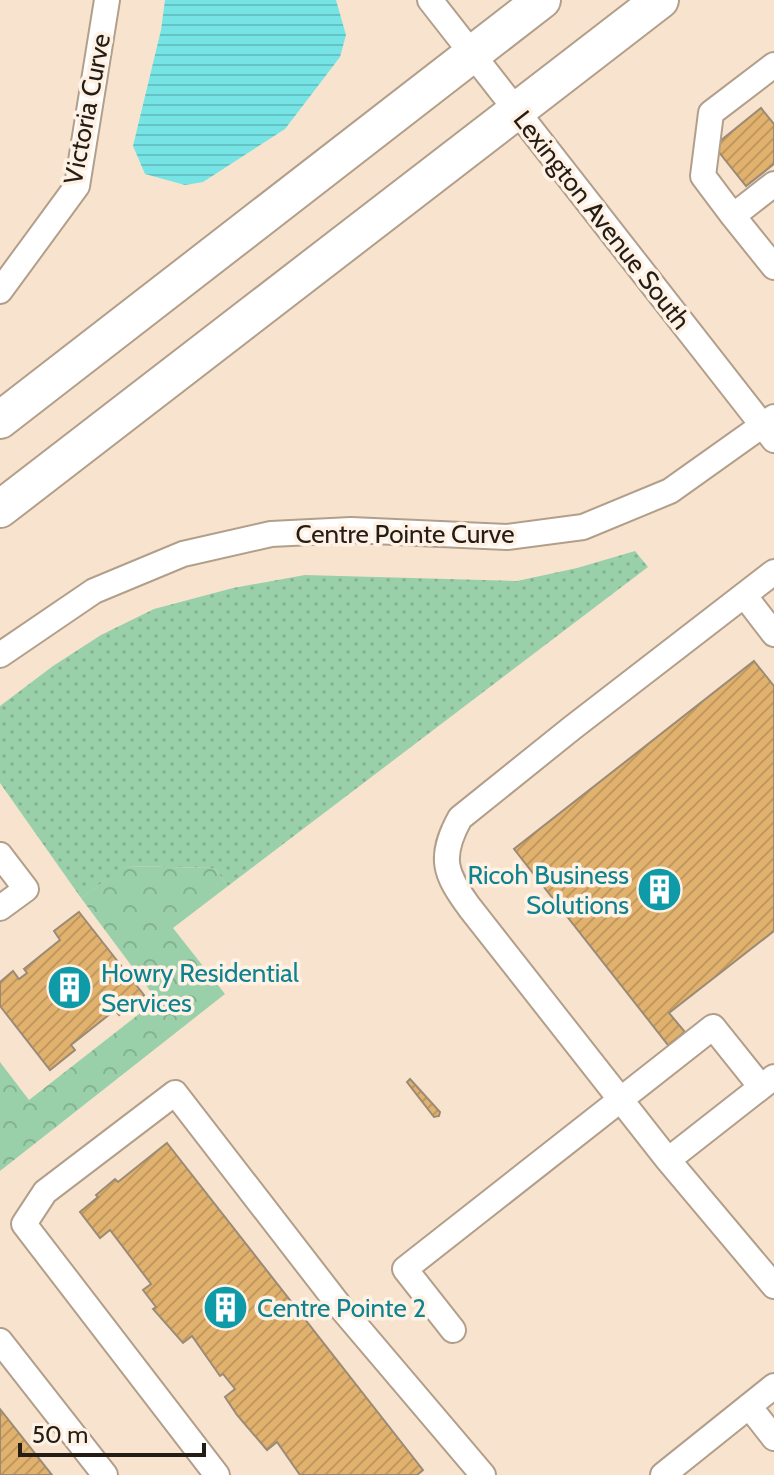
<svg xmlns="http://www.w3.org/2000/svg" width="774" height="1475" font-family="Cabin,sans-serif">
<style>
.grass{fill:url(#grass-dots)}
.forest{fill:url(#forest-crowns)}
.water{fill:url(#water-rules)}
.building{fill:url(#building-hatch);stroke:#9b8b76;stroke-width:2}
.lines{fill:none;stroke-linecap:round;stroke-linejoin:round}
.minor-casing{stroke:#b29f8b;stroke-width:28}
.highway-casing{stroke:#b29f8b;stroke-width:40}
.minor{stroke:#fff;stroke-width:24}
.highway{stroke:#fff;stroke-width:36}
.labels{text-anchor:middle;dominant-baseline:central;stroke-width:7;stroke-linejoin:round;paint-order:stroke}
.street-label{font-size:26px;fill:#241d15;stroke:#fff2e5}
.culture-label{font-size:26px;fill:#0d838f;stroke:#fff2e5;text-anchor:start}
</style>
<defs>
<pattern id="grass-dots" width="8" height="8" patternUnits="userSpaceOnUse" patternTransform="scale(2)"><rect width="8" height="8" fill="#99d0aa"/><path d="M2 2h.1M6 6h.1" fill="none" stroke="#84b291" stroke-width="1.8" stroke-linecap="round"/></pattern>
<pattern id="forest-crowns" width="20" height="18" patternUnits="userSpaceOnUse" patternTransform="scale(2)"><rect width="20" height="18" fill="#99d0aa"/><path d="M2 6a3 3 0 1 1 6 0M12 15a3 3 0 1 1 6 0" fill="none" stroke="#84b291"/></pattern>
<pattern id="water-rules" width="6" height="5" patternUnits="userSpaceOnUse" patternTransform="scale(2)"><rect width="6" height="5" fill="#76e4e4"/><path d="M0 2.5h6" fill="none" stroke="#66c3c3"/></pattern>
<pattern id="building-hatch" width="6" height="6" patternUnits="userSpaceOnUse" patternTransform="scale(2)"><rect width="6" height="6" fill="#e1b16e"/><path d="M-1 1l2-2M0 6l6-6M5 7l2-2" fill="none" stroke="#c1985e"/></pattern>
</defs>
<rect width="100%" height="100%" fill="#f8e4ce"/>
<path class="grass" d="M635,551L648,567L228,886L214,868L126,866L81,898L0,783V706L53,666L101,635L154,609L233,588L305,575L517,581L577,568Z"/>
<path class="forest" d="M125,866L214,868L228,886L173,928L225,994L0,1171V1062L29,1100L157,1000L81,898Z"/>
<path class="water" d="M165,0H336L346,35L340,57L285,129L203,182L185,185L145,174L133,146L161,30Z"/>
<path class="building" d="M761,108L774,124V164L746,186L714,146Z
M754,661L774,686V931L669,1013L685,1032L668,1045L514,849Z
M79,912L144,995L119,1015L115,1010L71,1045L75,1050L50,1070L0,1006V982L13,971L19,979L27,973L24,969L60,940L54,931Z
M410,1079L440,1112L439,1116L434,1117L407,1082Z
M167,1143L423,1470L417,1475H300L277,1442L267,1450L237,1415L225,1397L235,1389L223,1374L220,1376L192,1336L183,1343L153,1309L156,1307L143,1290L151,1284L110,1230L100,1238L80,1212L98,1197L96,1195L115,1179L118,1182Z
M0,1409L52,1475H0Z"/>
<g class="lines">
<defs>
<path id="minor" d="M430,0L774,440
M774,65L711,113L703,176L733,216L774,184
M733,216L774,267
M0,291L77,186L107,0
M774,572L572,728L460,818C438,858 445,874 470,908L668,1160L774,1077
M744,595L774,634
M0,655L94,591L183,554L271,534L351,530L507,537L583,527L670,491L774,417
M0,855L26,889L0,908
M668,1160L774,1286
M453,1330L405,1269L713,1027L761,1087
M0,1341L105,1475
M749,1406L774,1438
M217,1475L24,1224L45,1192L175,1093L342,1309L483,1475
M663,1475L774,1386"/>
<path id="highway" d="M0,420L542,0
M0,509L660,0"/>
</defs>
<use href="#minor" class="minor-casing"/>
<use href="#highway" class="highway-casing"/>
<use href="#minor" class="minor"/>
<use href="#highway" class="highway"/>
</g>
<defs>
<symbol id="building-disc" viewBox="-11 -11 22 22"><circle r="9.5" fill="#0f9aa8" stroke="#fff2e5"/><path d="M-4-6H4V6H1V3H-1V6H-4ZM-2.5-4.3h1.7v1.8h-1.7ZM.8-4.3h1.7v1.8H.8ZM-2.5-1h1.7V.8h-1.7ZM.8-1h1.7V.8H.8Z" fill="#fff"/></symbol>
</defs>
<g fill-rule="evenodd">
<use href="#building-disc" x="634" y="864" width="51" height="51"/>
<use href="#building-disc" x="44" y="962" width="51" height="51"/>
<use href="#building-disc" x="200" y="1282" width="51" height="51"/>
</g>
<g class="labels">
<g class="street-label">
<text transform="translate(87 109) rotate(-79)">Victoria Curve</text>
<text transform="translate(602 220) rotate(52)">Lexington Avenue South</text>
<text x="405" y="534">Centre Pointe Curve</text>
</g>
<g class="culture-label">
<text x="629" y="875" text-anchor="end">Ricoh Business<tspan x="629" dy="30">Solutions</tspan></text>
<text x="101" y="973">Howry Residential<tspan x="101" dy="30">Services</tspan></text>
<text x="257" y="1308">Centre Pointe 2</text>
</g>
</g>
<path d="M20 1443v12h184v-12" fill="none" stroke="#241d15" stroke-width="4"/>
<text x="32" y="1443" font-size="24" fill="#241d15" stroke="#fff2e5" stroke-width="6" paint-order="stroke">50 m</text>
</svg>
